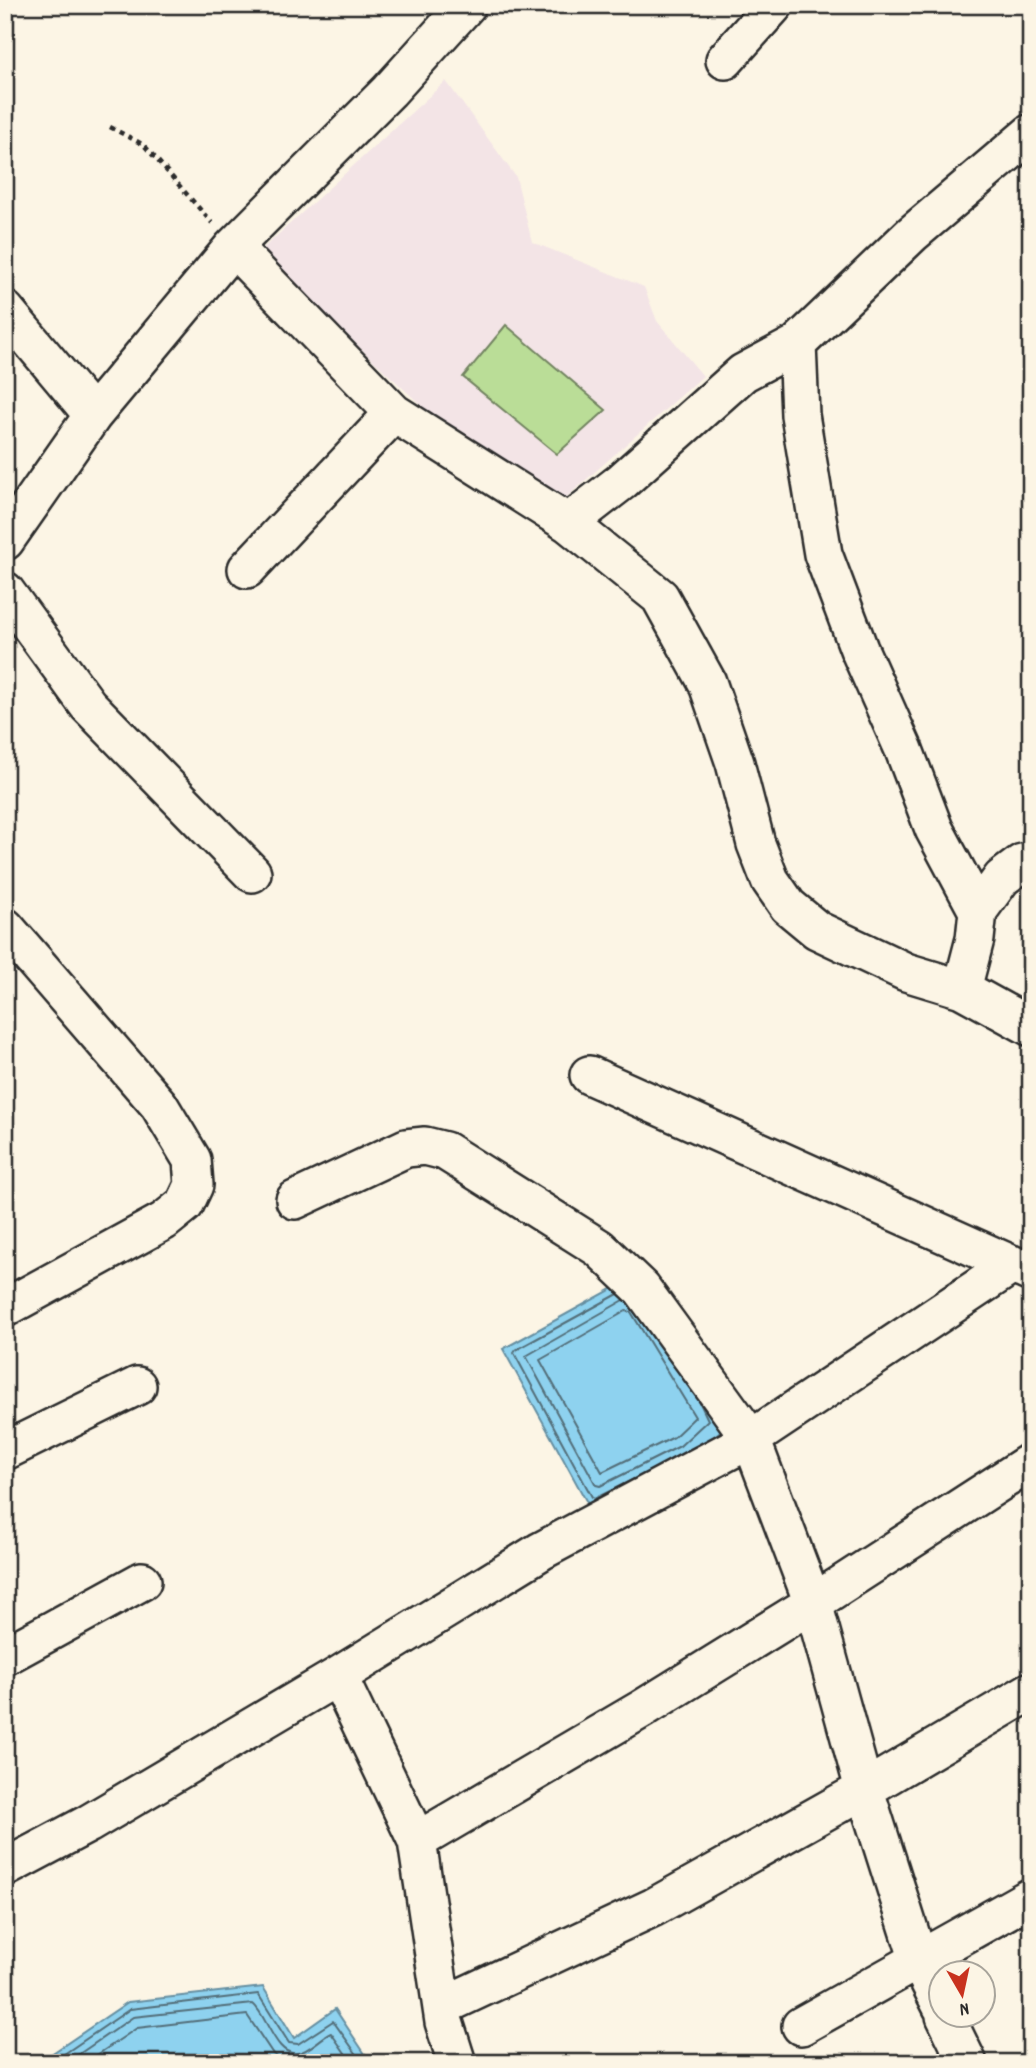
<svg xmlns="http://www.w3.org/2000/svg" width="1036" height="2068" font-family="Dekko,sans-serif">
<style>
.built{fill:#f3e4e6}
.green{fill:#badd97;stroke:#728461;stroke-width:2}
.water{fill:#8ed2ef;stroke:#668fa1;stroke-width:2}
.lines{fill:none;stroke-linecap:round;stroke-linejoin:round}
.shore{stroke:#536e79;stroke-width:2}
.minor-casing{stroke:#2b2b2b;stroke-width:42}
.path{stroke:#2b2b2b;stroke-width:4.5;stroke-dasharray:5 5;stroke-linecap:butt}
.minor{stroke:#fcf5e5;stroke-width:37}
</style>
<rect width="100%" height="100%" fill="#fcf5e5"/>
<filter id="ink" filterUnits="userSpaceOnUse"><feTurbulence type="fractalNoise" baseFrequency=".0143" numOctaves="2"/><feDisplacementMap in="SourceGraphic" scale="14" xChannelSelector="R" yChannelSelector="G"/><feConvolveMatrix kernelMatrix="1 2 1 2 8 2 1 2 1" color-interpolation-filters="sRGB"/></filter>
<g filter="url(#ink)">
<path class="built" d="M446,81L516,177L532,242L644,287L657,321L703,376L561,502L437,420L258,253Z"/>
<path class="green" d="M506,325L606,410L557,454L463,377Z"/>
<path class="water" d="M639,1274L730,1422L690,1459L590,1508L503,1349Z
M263,1987L294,2038L335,2009L371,2063H38L128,2002Z"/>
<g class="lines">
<path class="shore" d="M618,1294L516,1350L514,1353L592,1497L596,1498L634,1479
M624,1300L526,1356L596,1485L600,1486L680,1446L708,1420L699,1401
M626,1311L631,1312L695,1417L674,1437L602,1472L540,1360Z
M51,2063L130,2009L258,1994L289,2043L298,2044L333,2021L363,2063
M66,2063L133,2017L253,2004C267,2015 276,2058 298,2053C310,2051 320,2038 331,2033L352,2063
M85,2063L137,2028L247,2015L273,2054L286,2063"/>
<defs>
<path id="minor" d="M725,60L774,5
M233,247L394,413L568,523L660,597L707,682L735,763L756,844L770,880L788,906L817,930L906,972L962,989
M5,310L93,415
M568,523L621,482L743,373L797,344
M5,541L93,415L233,247L389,91L467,5
M247,569L394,413
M5,591L88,705L252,873
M1031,862L1022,863L1002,878L978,911L975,939L962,989L1031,1027
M978,911L934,829L904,750L859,649L823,554L800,415L797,344L912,234L1031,133
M5,927L159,1105L192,1160L194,1185L185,1204L164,1221L5,1308
M589,1075L1029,1272
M295,1200L406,1148L425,1146L445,1151L599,1248L642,1289L751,1439L813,1603L861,1778L919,1961L942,2007
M5,1451L137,1386
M5,1656L142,1581
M338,1676L417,1841L444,2022L457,2063
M417,1841L642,1709L813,1603L1031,1462
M5,1868L88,1824L338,1676L541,1551L751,1439L1012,1265
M443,2006L654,1907L865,1789L1031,1691
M945,2016L968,2063
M801,2026L1031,1897"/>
</defs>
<use href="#minor" class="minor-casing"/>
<path class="path" d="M110,127L144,145L212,223"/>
<use href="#minor" class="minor"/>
</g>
</g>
<rect width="1036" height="2068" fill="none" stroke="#fcf5e5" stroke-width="28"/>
<rect x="14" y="14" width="1008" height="2040" fill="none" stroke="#2b2b2b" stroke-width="2.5" filter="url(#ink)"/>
<g transform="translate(962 1994) rotate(171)"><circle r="33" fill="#fcf5e5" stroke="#a8a49b" stroke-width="2"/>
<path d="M0-5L12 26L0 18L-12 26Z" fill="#c8321e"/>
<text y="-10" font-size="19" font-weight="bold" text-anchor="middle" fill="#2b2b2b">N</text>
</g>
</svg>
